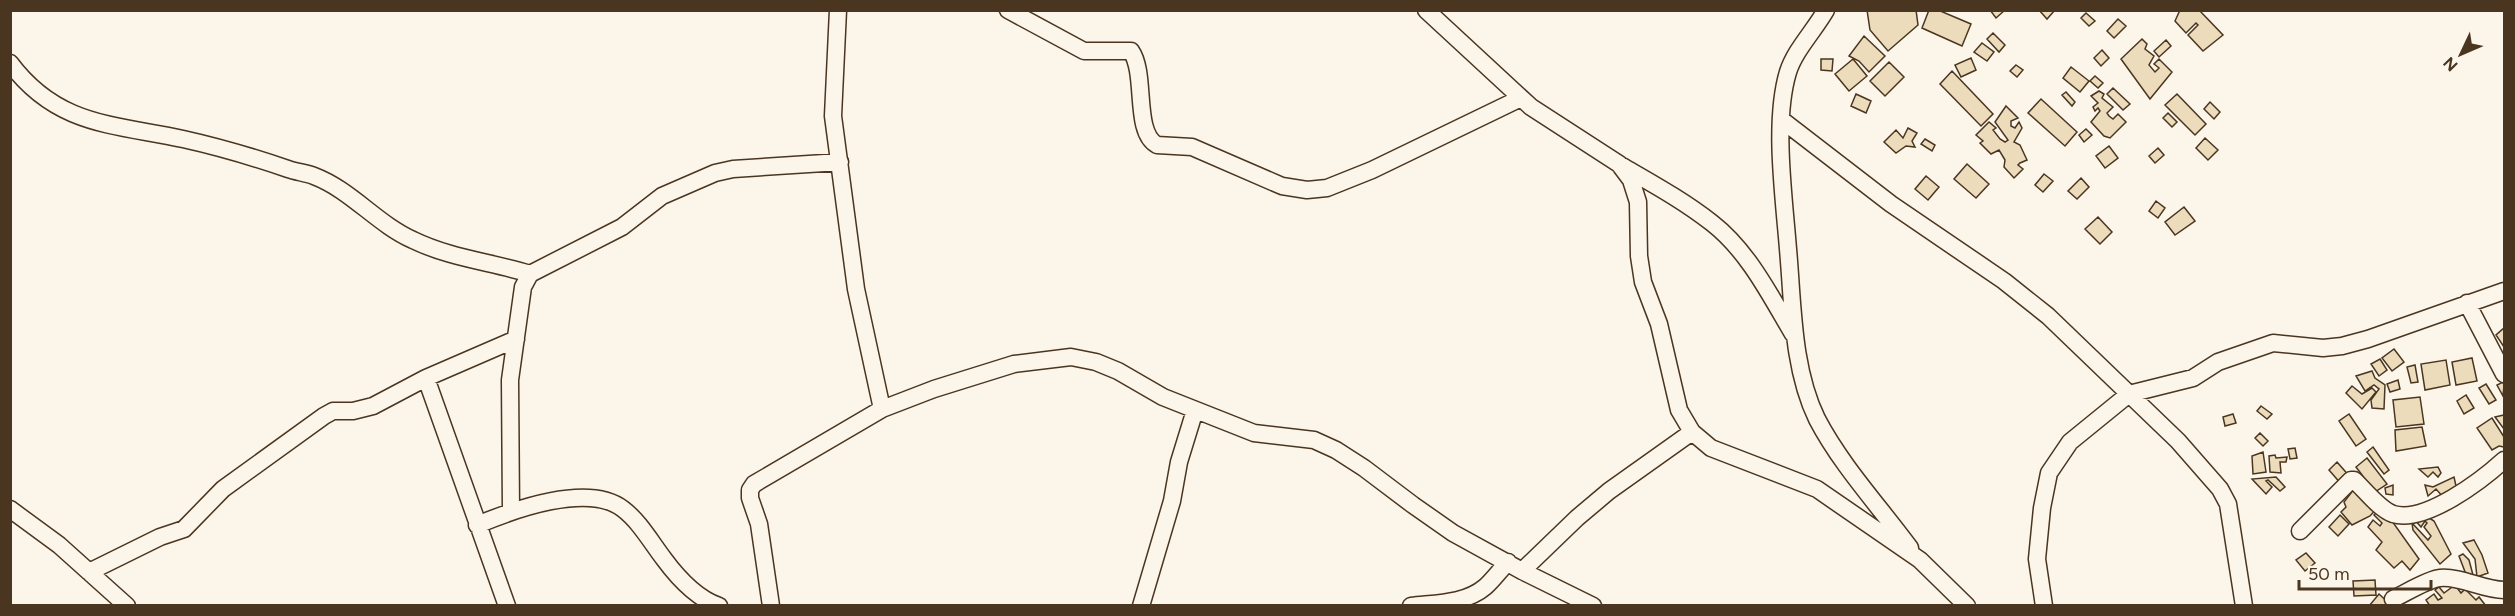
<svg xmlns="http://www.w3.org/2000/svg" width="2515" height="616" font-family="Figtree,sans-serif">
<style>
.building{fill:#ecdcbc;stroke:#4a3520;stroke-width:1.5}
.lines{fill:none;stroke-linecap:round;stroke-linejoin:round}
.minor-casing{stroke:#4a3520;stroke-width:19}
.minor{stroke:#fbf6e9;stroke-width:16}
</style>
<rect width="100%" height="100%" fill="#fbf6e9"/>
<path class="building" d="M1867,10H1916L1918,25L1888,51L1870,30Z
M1929,10H1938L1971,24L1962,46L1922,28Z
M1990,10H2005L1996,18Z
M2039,10H2055L2047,19Z
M2199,10L2223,35L2203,51L2188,35L2198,25L2196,23L2186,33L2175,21L2180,10Z
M2086,13L2095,21L2089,26L2081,18Z
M2118,19L2126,26L2114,38L2107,31Z
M1993,33L2005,45L1999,52L1987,39Z
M1864,36L1885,56L1869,72L1859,61L1849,56Z
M2142,39L2147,44L2145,49L2154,56L2149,65L2155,72L2159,68L2154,64L2159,59L2172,72L2150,99L2121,59Z
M2166,40L2171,46L2159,57L2154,51Z
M1982,43L1994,52L1987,61L1974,52Z
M2102,50L2109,58L2101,66L2094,58Z
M1971,58L1976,70L1961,77L1955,65Z
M1821,59H1833L1832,71L1821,70Z
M1853,59L1867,76L1849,91L1835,74Z
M1889,62L1904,77L1885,96L1870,81Z
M2016,65L2023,70L2017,77L2010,71Z
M2071,67L2089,81L2080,92L2063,78Z
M1952,71L1993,114L1981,126L1940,84Z
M2095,76L2103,83L2098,88L2090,81Z
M2113,88L2130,104L2123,110L2107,94Z
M2099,91L2104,94L2102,98L2113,107L2107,113L2109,116L2113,119L2118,114L2126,122L2110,138L2104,136L2091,122L2100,111L2098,108L2095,111L2093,107L2098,103L2091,96Z
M2066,92L2075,102L2072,106L2062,95Z
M1856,94L1871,101L1866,113L1851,106Z
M2177,94L2206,124L2195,135L2165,105Z
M2041,99L2077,132L2065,146L2028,113Z
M2210,102L2220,112L2214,119L2204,109Z
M2006,106L2018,118L2011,121V126L2015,128L2019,122L2022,128L2014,142L2020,145L2027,160L2020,163L2018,165L2023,169L2014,178L2004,167L2005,160L1999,150L1991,154L1980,143L1983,141L1976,135L1989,122L1996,128L1993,130L2000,139L2005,142L2008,140L1995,122Z
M2168,113L2177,122L2172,127L2163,118Z
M1908,128L1917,133L1912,141L1915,147L1906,146L1896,153L1884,142L1896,130L1903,138Z
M2086,129L2092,135L2084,142L2079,135Z
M2205,138L2218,150L2208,160L2196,148Z
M1925,139L1935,145L1932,151L1921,144Z
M2109,146L2118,158L2105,168L2096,156Z
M2158,148L2164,155L2155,163L2149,156Z
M1967,164L1989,184L1976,198L1954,179Z
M2044,174L2053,181L2043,192L2035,185Z
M1926,176L1939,187L1928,200L1915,189Z
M2081,178L2089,187L2077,199L2068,191Z
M2156,201L2165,208L2158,218L2149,211Z
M2184,207L2195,221L2175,235L2165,222Z
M2098,217L2112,232L2100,244L2085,229Z
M2504,328V347L2496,335Z
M2394,349L2404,362L2392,371L2382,358Z
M2472,358L2477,381L2456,385L2452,362Z
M2380,359L2387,370L2379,376L2371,364Z
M2446,360L2450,385L2425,390L2421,364Z
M2415,365L2418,382L2411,383L2407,367Z
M2372,371L2375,378L2385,385L2384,409L2372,408L2371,400L2379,389L2374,385L2365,391L2356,376Z
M2398,380L2400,389L2390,392L2387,384Z
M2503,382L2504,385L2503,396L2497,385Z
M2486,384L2496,400L2489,404L2479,388Z
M2352,386L2362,394L2372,388L2376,392L2362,409L2346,393Z
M2466,395L2474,408L2464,414L2457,401Z
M2420,397L2424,424L2396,427L2393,400Z
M2261,406L2272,414L2267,419L2257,411Z
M2233,414L2236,423L2225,426L2223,417Z
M2349,414L2366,439L2356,446L2339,421Z
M2504,415V429L2495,417Z
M2492,418L2504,437V447L2499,446L2492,450L2477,428Z
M2422,427L2426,446L2396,451L2395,430Z
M2260,433L2268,441L2263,446L2255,438Z
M2373,447L2389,470L2384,474L2367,452Z
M2295,448L2297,458L2290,459L2288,449Z
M2263,452L2266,472L2253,474L2252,456Z
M2275,455L2276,458L2287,457L2286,462H2280L2281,473L2270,472L2269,456Z
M2367,458L2387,484L2375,492L2356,467Z
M2337,462L2351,478L2342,485L2329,470Z
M2438,467L2441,473L2438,477L2433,472L2428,477L2419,469Z
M2276,477L2285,487L2280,491L2268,480L2266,481L2272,487L2266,494L2252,479Z
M2454,477L2456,486L2443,497L2436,489L2428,496L2425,485L2433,487Z
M2358,484L2379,506L2370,516L2352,525L2341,512L2346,507L2344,502Z
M2393,485V495L2386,494L2385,488Z
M2382,507L2419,559L2410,570L2402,561L2394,568L2376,550L2382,542L2368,527L2373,520L2380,526L2382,523L2374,515Z
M2423,514L2434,521L2451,554L2440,564L2413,530L2412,523L2428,540L2431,536L2424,527L2427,523L2425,521L2421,527L2415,520Z
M2340,515L2349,524L2338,536L2329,527Z
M2474,540L2482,555L2488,573L2477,577L2475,559L2463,543Z
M2306,553L2315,563L2305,571L2296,560Z
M2463,554L2469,560L2473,575L2467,577L2459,556Z
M2375,580L2376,595L2354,596L2353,581Z
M2455,585L2461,593L2465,589L2476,600L2479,597L2486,606H2430L2426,600L2434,594L2438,600L2442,598L2435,590L2439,587L2444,593Z
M2379,594L2392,606H2369Z"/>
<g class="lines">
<defs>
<path id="minor" d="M838,10L833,116L856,289L882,409
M1008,10L1084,51H1131C1147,74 1133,132 1157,145L1192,147L1282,186L1307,190L1327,188L1372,170L1521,98
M1426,10L1531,107L1619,164L1631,180L1638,202L1639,256L1643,282L1659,324L1679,410L1692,432L1711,448L1817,489L1920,560L1967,606
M1826,10C1814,31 1795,50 1788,72C1773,122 1784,197 1788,249C1793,304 1792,368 1817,419C1841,465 1879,506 1910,548
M10,63C57,126 113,124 183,139C219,147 253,157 288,169C297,172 306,173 314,176C351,190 377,224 413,240C450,258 491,262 530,274
M1782,120L1891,204L2004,281L2048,316L2178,441L2220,489L2228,504L2244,606
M1622,166C1653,184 1684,201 1712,223C1748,251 1770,295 1793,334
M2467,303L2504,374
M426,378L507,606
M10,509L59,545L127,606
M511,511L510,380L523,287L530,274L622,227L662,196L715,173L733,169L840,162
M477,525C513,510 588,482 623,509C639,521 651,542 664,559C678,578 696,598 719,606
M2300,531L2351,480H2354C2365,490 2379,509 2393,514C2425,524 2482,480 2504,460
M1522,571L1577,518L1609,491L1692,432
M89,572L160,537L184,529L223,489L324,416L333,411H353L373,406L426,378L516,339
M2393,599C2404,594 2428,579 2440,578C2461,576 2483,590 2504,590
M771,606L759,524L750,498V490L754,484L882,409L934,389L1014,364L1071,357L1096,362L1118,371L1163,397L1254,433L1314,440L1336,450L1364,468L1413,505L1453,533L1522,571L1593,606
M1141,606L1172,501L1179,462L1195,410
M1411,606C1435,603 1465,604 1485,587C1493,580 1500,570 1508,562
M2044,606L2037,559L2042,508L2049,473L2070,442L2129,394L2193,378L2218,362L2273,343L2323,348L2342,346L2368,339L2504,291"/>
</defs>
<use href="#minor" class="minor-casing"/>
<use href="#minor" class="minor"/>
</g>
<rect width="2515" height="616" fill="none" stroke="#4a3520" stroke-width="24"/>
<g transform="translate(2461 54) rotate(226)" stroke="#fbf6e9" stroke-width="4.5" paint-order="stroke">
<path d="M0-4.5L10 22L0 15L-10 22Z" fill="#4a3520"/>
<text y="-9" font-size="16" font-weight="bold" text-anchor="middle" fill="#4a3520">N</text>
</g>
<path d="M2299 580v9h132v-9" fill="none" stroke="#4a3520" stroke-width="3"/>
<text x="2308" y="580" font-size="18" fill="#4a3520" stroke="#fbf6e9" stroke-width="4.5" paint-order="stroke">50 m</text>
</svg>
